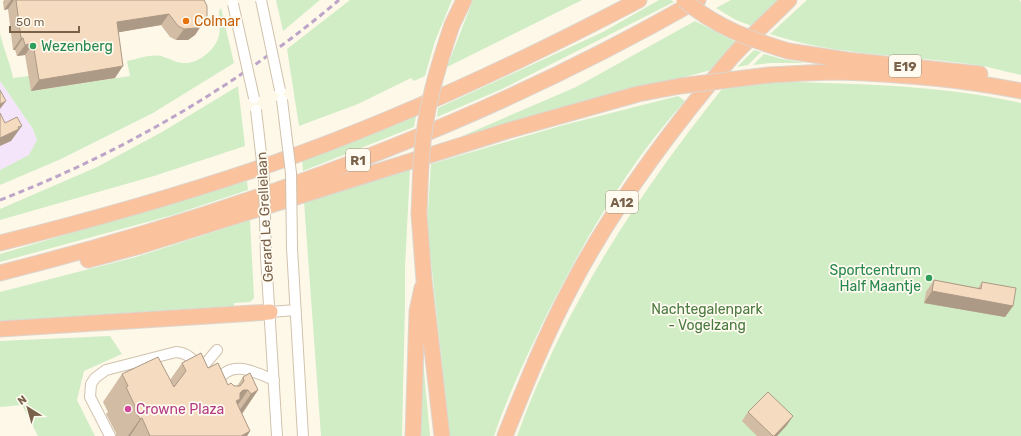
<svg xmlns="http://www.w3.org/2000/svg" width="1021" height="436" font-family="Rubik,sans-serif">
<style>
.education{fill:#f5e5fa}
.green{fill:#d0edc6}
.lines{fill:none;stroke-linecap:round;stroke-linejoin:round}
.minor-casing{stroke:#d1c2ad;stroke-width:12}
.highway-casing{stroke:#dcd6d0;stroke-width:17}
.minor{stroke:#fff;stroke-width:10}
.highway{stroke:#fac29d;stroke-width:15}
.rail{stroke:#bda5c9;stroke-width:3;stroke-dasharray:6 4;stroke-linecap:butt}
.minor-bridge-casing{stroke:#d1c2ad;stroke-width:12;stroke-linecap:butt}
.highway-bridge-casing{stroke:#dcd6d0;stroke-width:17;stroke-linecap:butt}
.minor-bridge{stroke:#fff;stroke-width:10}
.highway-bridge{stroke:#fac29d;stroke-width:15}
.wall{fill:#d3bca4}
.shaded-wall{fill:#ac9986}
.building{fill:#f5dbbf;stroke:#ac9986}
.food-dot{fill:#e8710a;stroke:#fffbf0;stroke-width:1.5}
.leisure-dot{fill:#2e9e5b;stroke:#fffbf0;stroke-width:1.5}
.hotel-dot{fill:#d1479c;stroke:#fffbf0;stroke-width:1.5}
.labels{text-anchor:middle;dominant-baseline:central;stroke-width:3.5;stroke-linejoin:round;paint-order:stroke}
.shield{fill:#fffbf0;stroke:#a2907c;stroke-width:1}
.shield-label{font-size:13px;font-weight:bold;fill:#7a624a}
.food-label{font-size:14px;fill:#c56008;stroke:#fffbf0;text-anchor:start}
.leisure-label{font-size:14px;fill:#27864d;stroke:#fffbf0;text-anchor:start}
.street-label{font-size:14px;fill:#7a624a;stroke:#fffbf0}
.park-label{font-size:14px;fill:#487a3f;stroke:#fffbf0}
.hotel-label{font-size:14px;fill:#b23c85;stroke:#fffbf0;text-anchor:start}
</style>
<rect width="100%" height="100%" fill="#fef8e9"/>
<path class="education" d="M0,81L33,129L37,140L30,155L0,170Z"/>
<path class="green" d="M276,0H320L283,31Z
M350,0H452L435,41L425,76L414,81L411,78L358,104L299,126L287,49Z
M473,0H582L447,67Z
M659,0H671L674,2L502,89L437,117L438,108L603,32Z
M731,0H779L752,26L736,20L716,8Z
M807,0H1019L1021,2V75C1006,72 991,67 976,65C908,55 836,56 770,34Z
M221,8L234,63L153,113L61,159L0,185V170L29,155L37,140L33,129L0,81V33C3,48 10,62 13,78L29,76L31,91L130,76L127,61C138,59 150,54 161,56C169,58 175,63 184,63C198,64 213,51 218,39C221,31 219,20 219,11Z
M695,21L738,43L711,70L460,137L576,87Z
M754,50L761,52L748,65L737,67Z
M764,54L782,59L805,63H770L753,65Z
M790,82C868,84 945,86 1021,103V436H517C563,309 638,194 722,89L769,83Z
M238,86L245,146L154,176L0,220V209L97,167L162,132Z
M678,96L685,101C628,164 585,239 547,314C528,354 508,394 494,436H450L427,225L431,164L560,126Z
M416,116L414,127L303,171L302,160Z
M410,169L405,268V305L402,436H321L304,202Z
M247,181L248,190L173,215L0,262V254Z
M250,220L254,298L250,302L234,303V306L0,321V292L136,257Z
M110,336L122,354L84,371L77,400L95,436H38L22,405L0,407V341Z
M422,358L423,359L430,436H421Z"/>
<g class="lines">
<defs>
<path id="minor" d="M292,248L303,436
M266,257L277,436
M270,312L296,310
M200,370L217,350
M216,384C229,358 253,371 274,380
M110,436L90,397L91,384L95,378L106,370L176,352C188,353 193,359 199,369"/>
<path id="highway" d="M452,25L464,0
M788,51L847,60L980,74
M769,75C792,74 816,72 839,72C900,74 962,79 1021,91
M419,214L424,280L442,436
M0,243C92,220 184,194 274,163C400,119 521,62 639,0
M88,260L140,246L510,130L638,94L680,86
M0,273C242,212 480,125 698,0
M0,329L270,312
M413,436L417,311L422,288
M505,436C525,386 545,336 570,289C613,206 671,129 731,58C749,38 770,19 789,0"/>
</defs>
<use href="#minor" class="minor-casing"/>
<use href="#highway" class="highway-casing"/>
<use href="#minor" class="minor"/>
<use href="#highway" class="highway"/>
<path class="rail" d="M0,200C122,153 239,85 339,0"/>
<defs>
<path id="minor-bridge" d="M261,0L280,90
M233,4L254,98
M282,100L291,173L292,248
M256,110L264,179L266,257"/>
<path id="highway-bridge" d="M684,0C716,27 749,39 788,51
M680,86L769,75
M419,214C420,194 420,173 422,153C425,109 438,66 452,25"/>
</defs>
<use href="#minor-bridge" class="minor-bridge-casing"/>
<use href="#highway-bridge" class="highway-bridge-casing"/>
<use href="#minor-bridge" class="minor-bridge"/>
<use href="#highway-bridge" class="highway-bridge"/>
</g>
<path class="wall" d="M4,0H204L203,23L195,35L188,40H176L170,37L161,25L119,32L115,78L31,91L25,55L17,56L15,50H13L8,9L4,10L3,2Z
M934,280L978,288L982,282L1013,306L1005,317L924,303L926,292Z
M182,363L208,368L228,385L237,386L243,377L258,390L242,414L250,431L247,436H116V433L106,414L108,412L103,402L122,374L170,380Z
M748,412L787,425L777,436H757L742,421Z"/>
<path class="shaded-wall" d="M11,0H14L8,9L4,10Z
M169,14L161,25L109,34L117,22Z
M203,23L195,35L188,40H176L184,29Z
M21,38H23L15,50H13Z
M33,43L25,55L17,56L25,45Z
M123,66L115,78L31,91L39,80Z
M6,101L0,109V104Z
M22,126L11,141L0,146V138Z
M932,291L1013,306L1005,317L924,303Z
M243,390H248L229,418L240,393Z
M258,390L239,418L232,421L251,394Z
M793,416L787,425L777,436H774Z
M142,418L130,436H128L140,419Z
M250,431L247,436H241Z"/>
<path class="building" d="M16,0H204L207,6V17L203,23L196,28L184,29L178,26L169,14L117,22L123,66L39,80L33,43L25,45L23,38H21Z
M0,90L6,101L0,104Z
M0,113L5,123L17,117L22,126L18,127L19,129L0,138Z
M934,280L981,289L982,282L1016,288L1013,306L932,291Z
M201,353L208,368L218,363L228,385L231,383L234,386H240L244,381L243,377L250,373L258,390L251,394L248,390H243L240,393V399L236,401L250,431L241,436H150L142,418L140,419L135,411V406L126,387L128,386L122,374L158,357L174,387L186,371L182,363Z
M768,392L793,416L774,436H773L748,412Z"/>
<circle class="food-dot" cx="186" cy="21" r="4"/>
<g class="leisure-dot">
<circle cx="33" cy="46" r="4"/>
<circle cx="929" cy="278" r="4"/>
</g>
<circle class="hotel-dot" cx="128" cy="409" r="4"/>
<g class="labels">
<g class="shield">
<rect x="889" y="55" width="32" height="22" rx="3"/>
<rect x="346" y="149" width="24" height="22" rx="3"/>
<rect x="606" y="191" width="32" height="22" rx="3"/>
</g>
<g class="shield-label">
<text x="905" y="66">E19</text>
<text x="358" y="160">R1</text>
<text x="622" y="202">A12</text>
</g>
<g class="food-label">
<text x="194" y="21">Colmar</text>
</g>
<g class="leisure-label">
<text x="41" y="46">Wezenberg</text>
<text x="921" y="270" text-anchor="end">Sportcentrum<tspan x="921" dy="16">Half Maantje</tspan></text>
</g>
<g class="street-label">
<text transform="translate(265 217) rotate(-93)">Gerard Le Grellelaan</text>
</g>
<g class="park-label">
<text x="707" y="309">Nachtegalenpark<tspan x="707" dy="16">- Vogelzang</tspan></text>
</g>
<g class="hotel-label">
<text x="136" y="409">Crowne Plaza</text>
</g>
</g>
<g transform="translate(28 408) rotate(323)" stroke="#fffbf0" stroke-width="3" paint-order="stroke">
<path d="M0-3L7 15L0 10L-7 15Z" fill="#7a624a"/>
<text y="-6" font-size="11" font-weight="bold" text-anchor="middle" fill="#7a624a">N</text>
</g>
<path d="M10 26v6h69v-6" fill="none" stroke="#7a624a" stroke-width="2"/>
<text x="16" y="26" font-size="12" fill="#7a624a" stroke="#fffbf0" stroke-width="3" paint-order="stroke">50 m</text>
</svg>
